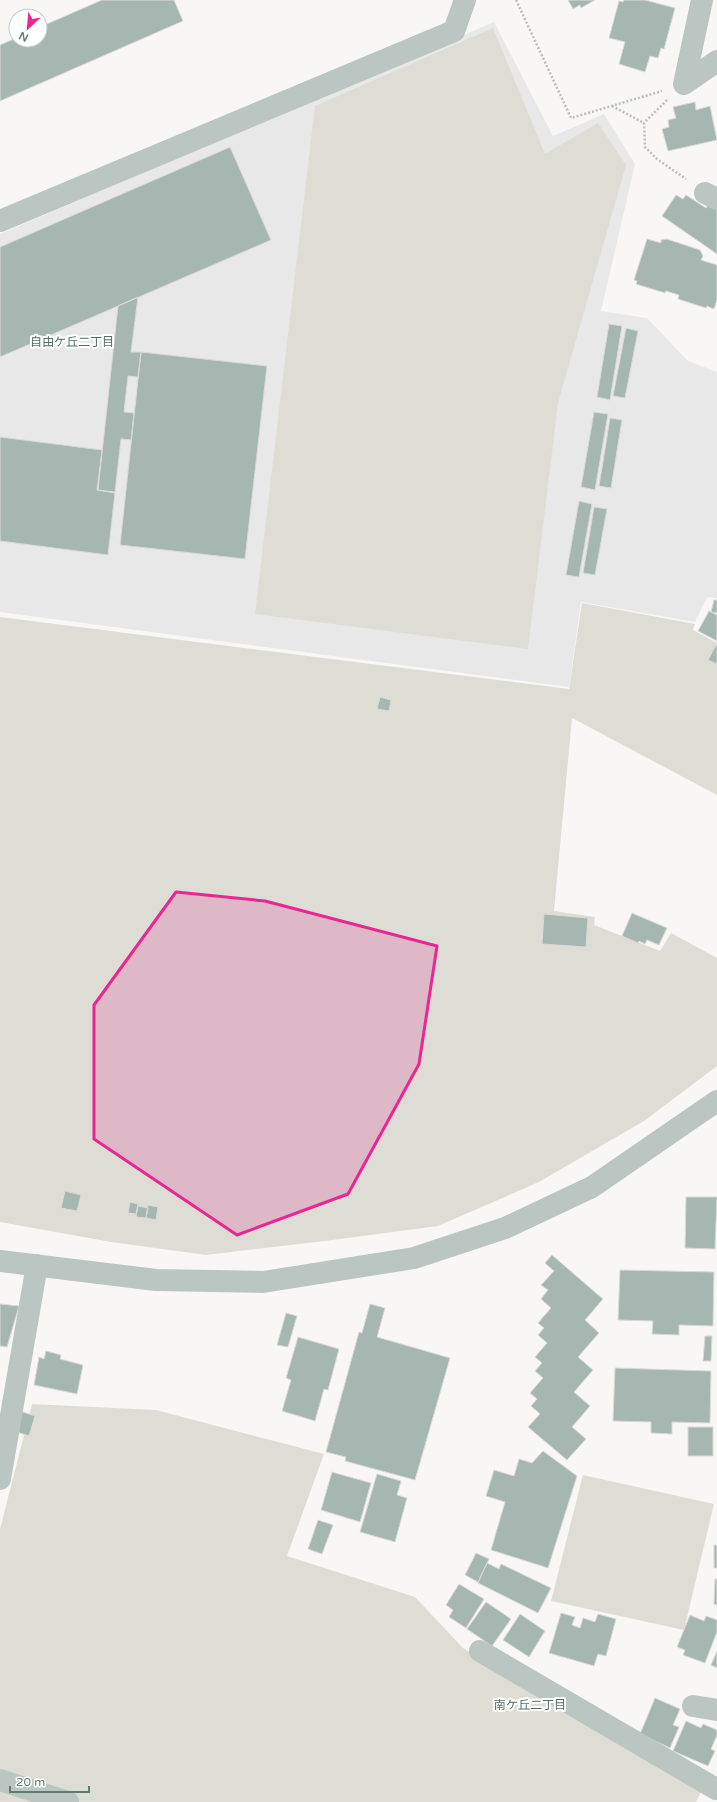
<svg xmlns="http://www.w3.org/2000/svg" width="717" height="1802" font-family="'Varela Round','Noto Sans JP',sans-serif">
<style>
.built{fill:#e7e8e7}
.green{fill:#deddd5}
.building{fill:#a6b6b1;stroke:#dbd9d9}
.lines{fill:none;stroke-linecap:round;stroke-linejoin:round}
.path{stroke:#b8bfbd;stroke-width:2.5;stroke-dasharray:2 2;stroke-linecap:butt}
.minor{stroke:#bbc5c2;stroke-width:22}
.marked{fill:#e82792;fill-opacity:0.2;stroke:#e82792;stroke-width:3;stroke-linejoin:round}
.labels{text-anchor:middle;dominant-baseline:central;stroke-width:4;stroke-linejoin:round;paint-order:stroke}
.neighbourhood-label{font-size:12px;fill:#556d65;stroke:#fff}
</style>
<rect width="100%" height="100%" fill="#f9f7f6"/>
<path class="built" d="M494,22L553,136L604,114L635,164L601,311L647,318L688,361L717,372V598L707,597L695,622L581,602L569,687L0,612V234Z"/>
<path class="green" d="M493,28L545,154L598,123L626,165L558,403L528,649L255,614L315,106Z
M582,603L695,624L693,630L717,643V795L572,718L554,911L595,917L594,925L660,951L671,933L717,958V1066L644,1121L539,1182L438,1226L325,1241L206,1255L111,1242L0,1222V617L569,689Z
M32,1404L156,1410L324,1454L287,1556L415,1597L463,1648L701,1792L696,1802H0V1529Z
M583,1475L714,1504L684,1630L551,1601Z"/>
<path class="building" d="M102,0H174L183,21L0,101V45L16,38V40H40V27Z
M568,0H595L581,8L580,5L573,9Z
M624,0H645L675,8L664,49L661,48L658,58L650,56L645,72L619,64L625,42L609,38L619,1L623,2Z
M695,102L696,110L710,106L717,140L668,151L662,129L669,127L668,120L676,118L673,107Z
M230,147L271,240L0,357V247Z
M676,195L683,199L686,195L706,208L710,202L717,207V254L662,216Z
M647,239L661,243V240L667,239L700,250L703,256L701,260L717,265V300L714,309L707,306L706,308L678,299L679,295L666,291L665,293L636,284L637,281L634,280Z
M138,297L131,352H141L138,377L128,376L124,412L134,413L131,440L121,439L115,492L98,490L118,306Z
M609,324L622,326L610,400L597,397Z
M626,328L638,331L625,398L613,396Z
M141,352L267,366L245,559L120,545Z
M594,412L608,414L595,490L581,487Z
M610,418L622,420L611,488L599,486Z
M0,437L102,450L97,490L115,493L108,555L0,541Z
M579,501L592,504L579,577L566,575Z
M594,507L607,509L595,575L583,573Z
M714,600H717V613L711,612Z
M709,611L717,615V641L698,631Z
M716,645H717V664L708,660Z
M380,697L391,700L389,711L377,709Z
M632,913L667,928L659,945L647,940L645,944L639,941L638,943L622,936Z
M544,914L588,918L586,947L542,944Z
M65,1191L81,1195L77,1211L61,1208Z
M686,1197H717L715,1249L685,1248Z
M130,1202L138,1204L136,1214L128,1213Z
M148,1205L158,1207L156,1220L146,1218Z
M138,1206L148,1208L146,1218L136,1217Z
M552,1255L603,1299L585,1320L599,1333L578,1357L593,1370L574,1392L590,1406L572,1427L586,1439L567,1460L528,1427L540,1414L531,1406L537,1399L530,1393L543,1378L535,1371L542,1363L535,1357L547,1343L538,1335L544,1328L538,1323L551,1308L541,1299L548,1290L541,1285L554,1271L545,1263Z
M620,1270L714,1272L713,1326L679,1325V1335L652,1334L653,1321L618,1320Z
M0,1304L19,1306L7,1347L0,1346Z
M370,1304L385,1308L377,1337L450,1358L415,1480L345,1461L346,1457L326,1452L359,1332L362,1333Z
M286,1313L297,1316L288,1347L277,1345Z
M705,1336H712L711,1361H703Z
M298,1337L339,1349L328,1390L324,1389L315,1421L282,1411L291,1380L286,1378Z
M46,1351L61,1355L60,1359L83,1365L77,1394L34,1385L39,1357L44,1359Z
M615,1368L711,1371L710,1423L672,1422V1434L651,1433V1422L613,1421Z
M20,1411L35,1416L29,1436L14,1431Z
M688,1427H713V1456H688Z
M543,1451L577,1476L548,1568L491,1550L505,1502L486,1496L494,1470L514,1476L519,1459L532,1463Z
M332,1472L371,1483L360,1522L321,1510Z
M377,1474L401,1481L397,1495L407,1498L395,1542L360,1532Z
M318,1520L333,1525L322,1554L308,1549Z
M714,1545H717V1568H714Z
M476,1553L489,1559L478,1582L465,1575Z
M487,1563L499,1569L501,1564L551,1588L538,1613L478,1583Z
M715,1579H717V1605L714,1604Z
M459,1584L484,1599L466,1628L449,1617L453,1610L446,1605Z
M486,1602L511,1619L492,1646L467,1629Z
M561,1613L575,1617L572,1625L580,1628L583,1618L595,1622L598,1614L616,1619L606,1656L598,1654L594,1666L549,1653Z
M520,1614L545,1631L529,1657L503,1640Z
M690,1615L704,1621L706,1616L717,1620V1632L705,1663L683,1655L685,1650L677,1647Z
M717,1651V1668L711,1665Z
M655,1698L680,1709L673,1725L679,1727L670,1748L640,1734Z
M686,1721L701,1728L703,1724L717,1730V1735L711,1749L715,1751L708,1766L673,1751Z"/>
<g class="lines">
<path class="path" d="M516,0L571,118L662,91
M667,100L644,123L645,147L657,159L686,179
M612,106L644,123"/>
<path class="minor" d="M702,0L684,84L717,61
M705,193L717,199
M0,221L454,31L465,0
M0,1261L156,1280L263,1282L414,1258L505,1228L592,1187L717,1101
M0,1479L37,1265
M480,1651L716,1789
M693,1706L717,1710
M0,1780L68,1802"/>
</g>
<path class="marked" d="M176,892L265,901L437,946L419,1064L348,1194L237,1235L94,1139V1005Z"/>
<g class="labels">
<g class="neighbourhood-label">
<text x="72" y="342">自由ケ丘二丁目</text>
<text x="530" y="1705">南ケ丘二丁目</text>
</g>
</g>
<g transform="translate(28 28) rotate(206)"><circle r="19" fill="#ffffff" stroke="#bfcbc7"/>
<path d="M0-3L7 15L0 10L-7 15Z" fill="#e82792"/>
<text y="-6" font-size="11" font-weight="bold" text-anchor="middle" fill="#5e7c72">N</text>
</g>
<path d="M10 1786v6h79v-6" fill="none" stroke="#5e7c72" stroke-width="2"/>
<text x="16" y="1786" font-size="12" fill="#5e7c72" stroke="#ffffff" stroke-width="3" paint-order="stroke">20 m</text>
</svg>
